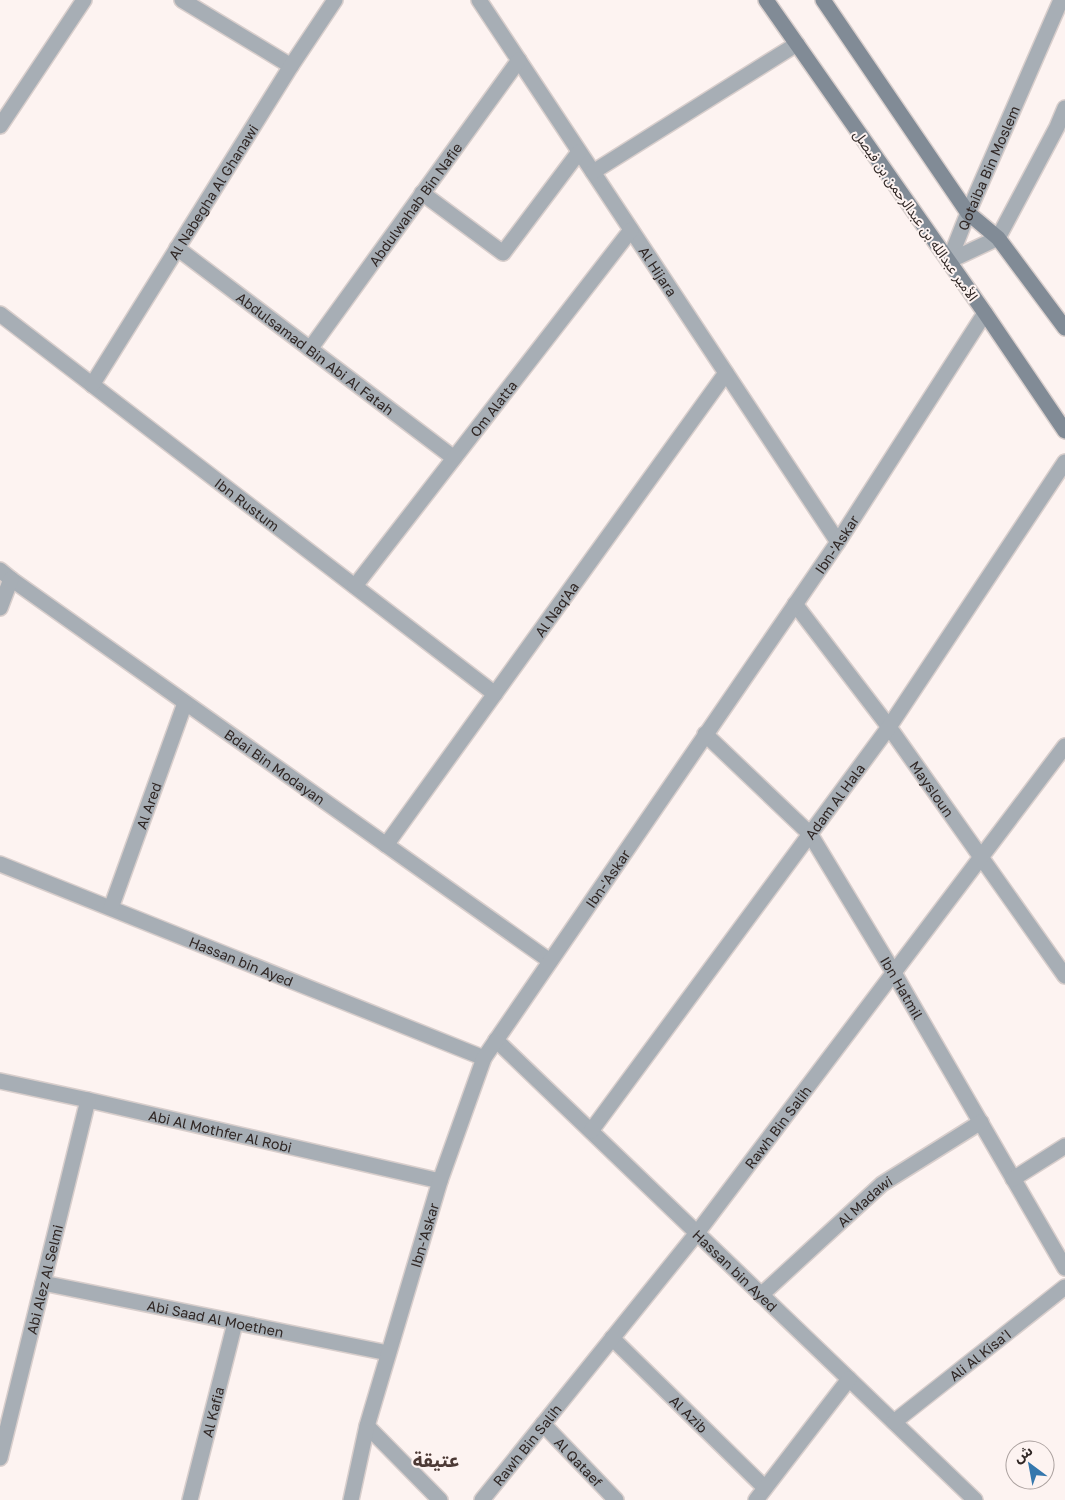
<svg xmlns="http://www.w3.org/2000/svg" width="1065" height="1500" font-family="'Golos Text','Noto Sans Arabic',sans-serif">
<style>
.lines{fill:none;stroke-linecap:round;stroke-linejoin:round}
.minor-casing{stroke:#d8cecc;stroke-width:18}
.tertiary-casing{stroke:#d8cecc;stroke-width:18}
.secondary-casing{stroke:#d8cecc;stroke-width:18}
.minor{stroke:#a7aeb5;stroke-width:15}
.tertiary{stroke:#a7aeb5;stroke-width:15}
.secondary{stroke:#818b96;stroke-width:15}
.labels{text-anchor:middle;dominant-baseline:central;stroke-width:4;stroke-linejoin:round;paint-order:stroke}
.street-label{font-size:14px;fill:#302725;stroke:#fdf3f1}
.district-label{font-size:19px;font-weight:bold;fill:#4c3935;stroke:#fdf3f1}
</style>
<rect width="100%" height="100%" fill="#fdf3f1"/>
<g class="lines">
<defs>
<g id="minor">
<path d="M182,0L291,66"/>
<path id="s1" d="M479,0L838,542"/>
<path d="M593,172L797,44"/>
<path d="M422,193L503,253L579,152"/>
<path id="s2" d="M177,248L454,458"/>
<path id="s3" d="M0,314L495,694"/>
<path id="s4" d="M310,349L519,60"/>
<path id="s5" d="M92,385L291,66L335,0"/>
<path id="s6" d="M0,570L11,579L550,961"/>
<path id="s7" d="M355,586L631,230"/>
<path id="s8" d="M795,604L889,727L1065,976"/>
<path d="M0,608L11,579"/>
<path id="s9" d="M705,734L810,834L894,973L1065,1268"/>
<path id="s10" d="M386,845L726,373"/>
<path id="s11" d="M0,864L484,1058"/>
<path id="s12" d="M111,908L185,703"/>
<path id="s13" d="M496,1040L975,1500"/>
<path id="s14" d="M0,1081L88,1100L440,1181"/>
<path id="s15" d="M591,1131L889,727L1065,462"/>
<path d="M1013,1179L1065,1146"/>
<path id="s16" d="M43,1283L388,1353"/>
<path id="s17" d="M761,1295L882,1184L981,1122"/>
<path id="s18" d="M612,1338L765,1488"/>
<path id="s19" d="M894,1422L1065,1287"/>
<path id="s20" d="M543,1424L616,1500"/>
<path d="M367,1426L440,1500"/>
<path id="s21" d="M0,1458L88,1100"/>
<path id="s22" d="M190,1500L235,1323"/>
<path id="s23" d="M351,1500L367,1426L440,1181L484,1058L838,542L985,313"/>
<path id="s24" d="M482,1500L697,1233L1065,746"/>
<path d="M756,1500L849,1379"/>
</g>
<g id="tertiary">
<path d="M0,126L84,0"/>
<path id="s25" d="M949,261L968,213L1061,0"/>
<path d="M949,261L998,238L1057,127L1065,108"/>
</g>
<path id="secondary" d="M766,0L985,313L1065,431
M823,0L968,213L998,238L1065,328"/>
</defs>
<use href="#minor" class="minor-casing"/>
<use href="#tertiary" class="tertiary-casing"/>
<use href="#secondary" class="secondary-casing"/>
<use href="#minor" class="minor"/>
<use href="#tertiary" class="tertiary"/>
<use href="#secondary" class="secondary"/>
</g>
<g class="labels">
<g class="street-label">
<text stroke="none"><textPath href="#s25" startOffset="101">Qotaiba Bin Moslem</textPath></text>
<text stroke="none"><textPath href="#s5" startOffset="228">Al Nabegha Al Ghanawi</textPath></text>
<text stroke="none"><textPath href="#s4" startOffset="179">Abdulwahab Bin Nafie</textPath></text>
<text transform="translate(916 215) rotate(55)">الأمير عبدالله بن عبدالرحمن بن فيصل</text>
<text stroke="none"><textPath href="#s1" startOffset="325">Al Hijara</textPath></text>
<text stroke="none"><textPath href="#s2" startOffset="174">Abdulsamad Bin Abi Al Fatah</textPath></text>
<text stroke="none"><textPath href="#s7" startOffset="225">Om Alatta</textPath></text>
<text stroke="none"><textPath href="#s3" startOffset="312">Ibn Rustum</textPath></text>
<text stroke="none"><textPath href="#s23" startOffset="1085">Ibn-'Askar</textPath></text>
<text stroke="none"><textPath href="#s10" startOffset="291">Al Naq'Aa</textPath></text>
<text stroke="none"><textPath href="#s6" startOffset="338">Bdai Bin Modayan</textPath></text>
<text stroke="none"><textPath href="#s8" startOffset="230">Maysloun</textPath></text>
<text stroke="none"><textPath href="#s15" startOffset="410">Adam Al Hala</textPath></text>
<text stroke="none"><textPath href="#s12" startOffset="109">Al Ared</textPath></text>
<text stroke="none"><textPath href="#s23" startOffset="680">Ibn-'Askar</textPath></text>
<text stroke="none"><textPath href="#s11" startOffset="260">Hassan bin Ayed</textPath></text>
<text stroke="none"><textPath href="#s9" startOffset="324">Ibn Hatmil</textPath></text>
<text stroke="none"><textPath href="#s24" startOffset="476">Rawh Bin Salih</textPath></text>
<text stroke="none"><textPath href="#s14" startOffset="226">Abi Al Mothfer Al Robi</textPath></text>
<text stroke="none"><textPath href="#s17" startOffset="140">Al Madawi</textPath></text>
<text stroke="none"><textPath href="#s23" startOffset="275">Ibn-'Askar</textPath></text>
<text stroke="none"><textPath href="#s13" startOffset="332">Hassan bin Ayed</textPath></text>
<text stroke="none"><textPath href="#s21" startOffset="184">Abi Alez Al Selmi</textPath></text>
<text stroke="none"><textPath href="#s16" startOffset="176">Abi Saad Al Moethen</textPath></text>
<text stroke="none"><textPath href="#s19" startOffset="109">Ali Al Kisa'I</textPath></text>
<text stroke="none"><textPath href="#s22" startOffset="91">Al Kafia</textPath></text>
<text stroke="none"><textPath href="#s18" startOffset="108">Al Azib</textPath></text>
<text stroke="none"><textPath href="#s24" startOffset="71">Rawh Bin Salih</textPath></text>
<text stroke="none"><textPath href="#s20" startOffset="52">Al Qataef</textPath></text>
</g>
<g class="district-label">
<text x="436" y="1459">عتيقة</text>
</g>
</g>
<g transform="translate(1030 1465) rotate(328)"><circle r="24" fill="#fdf3f1" stroke="#aba19f"/>
<path d="M0-4L9 19L0 12L-9 19Z" fill="#3577ad"/>
<text y="-8" font-size="14" font-weight="bold" text-anchor="middle" fill="#302725">ش</text>
</g>
</svg>
